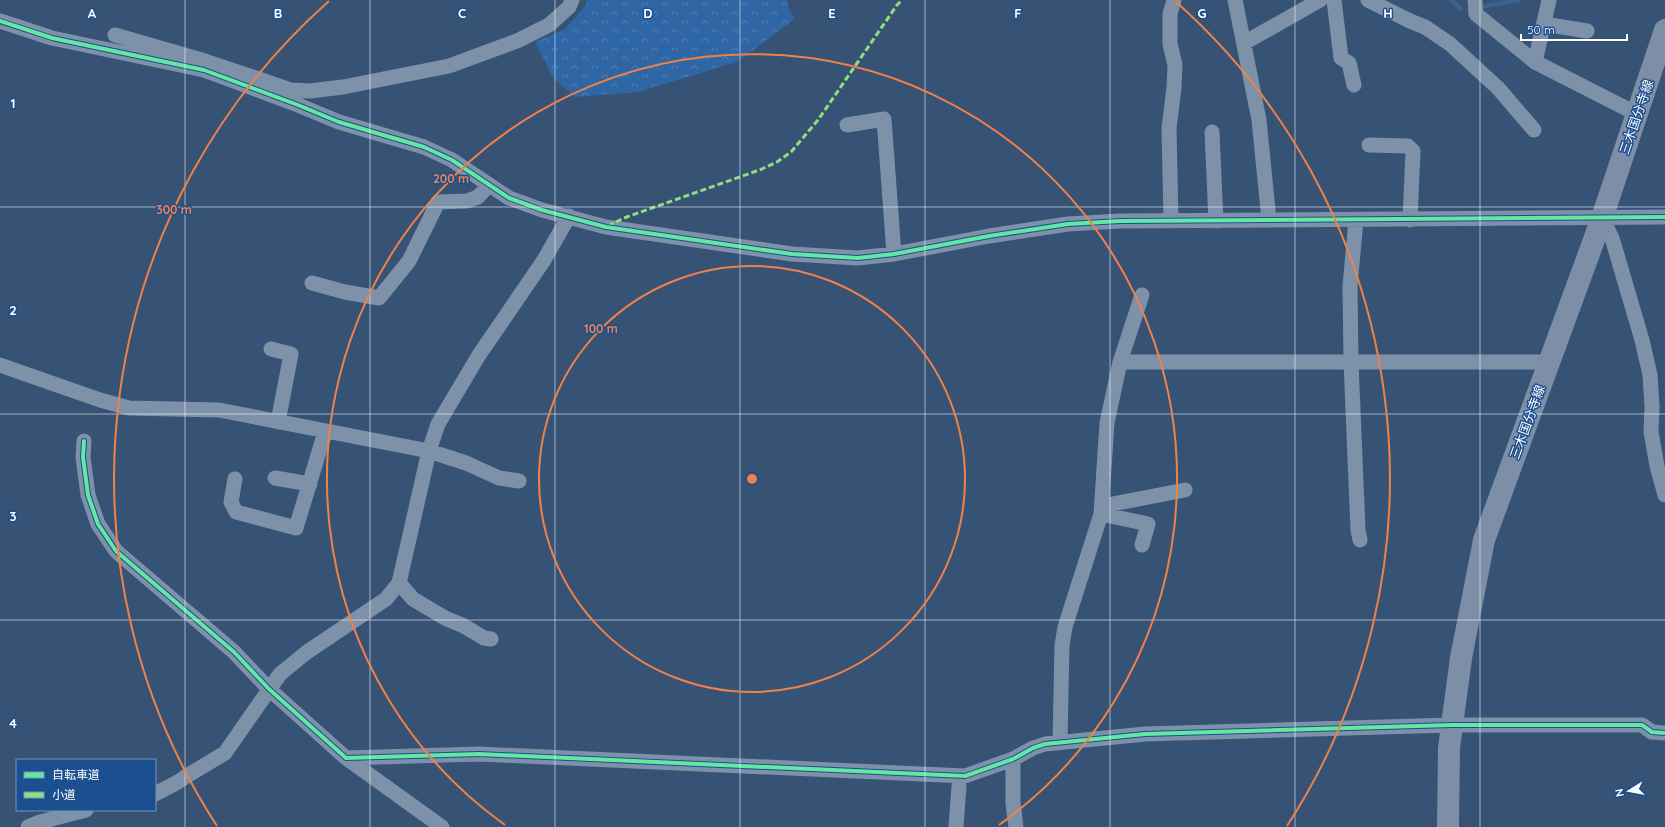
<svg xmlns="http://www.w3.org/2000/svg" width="1665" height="827" font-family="Quicksand,'Noto Sans JP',sans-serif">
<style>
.forest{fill:url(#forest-crowns)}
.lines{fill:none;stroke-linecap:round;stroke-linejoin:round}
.stream{stroke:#3b618d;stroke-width:4.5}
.street{stroke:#7d92a8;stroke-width:15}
.primary{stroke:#7d8ea7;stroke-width:22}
.quiet{stroke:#8de07e;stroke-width:3;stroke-dasharray:6 3;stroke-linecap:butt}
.cycleway-casing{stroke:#1b4f8f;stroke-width:6}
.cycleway{stroke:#66e7a1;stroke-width:4}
.grid{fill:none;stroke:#fff;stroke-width:1;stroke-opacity:0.55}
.ring{fill:none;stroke:#ee8249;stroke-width:2}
.labels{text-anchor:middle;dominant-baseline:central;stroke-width:3;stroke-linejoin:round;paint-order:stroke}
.street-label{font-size:13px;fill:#fff;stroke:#1b4f8f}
.grid-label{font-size:13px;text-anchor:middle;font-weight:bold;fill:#fff;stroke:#1b4f8f;stroke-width:3;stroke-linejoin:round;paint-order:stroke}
.centre{fill:#ee8249;stroke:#1b4f8f;stroke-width:2}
.ring-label{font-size:12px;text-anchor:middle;font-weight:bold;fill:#ee8249;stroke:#1b4f8f;stroke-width:3;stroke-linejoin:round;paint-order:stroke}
</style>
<defs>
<pattern id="forest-crowns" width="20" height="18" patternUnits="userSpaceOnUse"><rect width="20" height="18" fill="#2f66a5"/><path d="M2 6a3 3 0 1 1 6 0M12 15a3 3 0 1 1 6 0" fill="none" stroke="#4e7db2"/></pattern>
</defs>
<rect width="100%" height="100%" fill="#365274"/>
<path class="forest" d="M587,0H787L789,11L795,19L737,62L638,92L575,97L553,78L535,42L565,29L586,5Z"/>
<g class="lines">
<path class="stream" d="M1451,0L1461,9
M1485,6L1519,0"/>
<path class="street" d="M1235,0L1259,120L1269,220
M1334,0L1341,58L1349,63L1354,85
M1368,0L1410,21L1425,27L1450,44L1498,88L1534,130
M1475,0L1476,14L1535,62L1637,114
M0,21L52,38L204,70L298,105L339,122L424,147L452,160L509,198L542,210L606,227L792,254L858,258L894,254L989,236L1068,224L1120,221L1665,217
M1544,24L1587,31
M115,35L205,61L291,90L310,91L343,87L449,66L517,41L549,25L569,7L572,0
M1244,43L1320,0
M1535,62L1549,0
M847,125L884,119L894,254
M1212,132L1216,221
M1369,145L1408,146L1413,151L1410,220
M1602,218L1612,238L1642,340L1650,375L1652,407L1651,432L1657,466L1665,495
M1356,220L1350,286L1351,362L1358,530L1360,540
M1171,221L1169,128L1174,88L1175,65L1170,44V14L1174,0
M312,283L345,292L379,298L409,261L438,202L467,201L478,197L489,185
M271,349L291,354L278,422
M1120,362H1549
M0,365L100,400L129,408L219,410L429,451L466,463L499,478L519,481
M84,441L83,457L88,495L98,524L116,551L234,652L269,689L346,758L479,754L965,776L1013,759L1033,748L1045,744L1145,734L1452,725H1642L1652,732L1665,733
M275,478L310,484
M235,479L231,502L236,512L296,528L325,432
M1102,506L1185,490
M1101,514L1148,524L1142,545
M399,583L413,599L445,618L464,626L484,638L491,639
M1060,742L1062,645L1065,627L1101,514L1107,423L1120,362L1142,295
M346,758L442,827
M1013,759V803L1016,827
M155,794L178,782L185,777L225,753L280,674L307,652L386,599L399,583L429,451L438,424L479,355L544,260L569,216
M28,827L40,822L86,810
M956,827L959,786"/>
<path class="primary" d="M1448,827L1449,748L1461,658L1484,540L1602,218L1665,30"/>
<path class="quiet" d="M608,226L624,218L762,169L777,162L791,152L818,120L897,5L902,0"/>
<defs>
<path id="cycleway" d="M0,21L52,38L204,70L298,105L339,122L424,147L452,160L509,198L542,210L606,227L792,254L858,258L894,254L989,236L1068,224L1120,221L1665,217
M84,441L83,457L88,495L98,524L116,551L234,652L269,689L346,758L479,754L965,776L1013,759L1033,748L1045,744L1145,734L1452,725H1642L1652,732L1665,733"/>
</defs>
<use href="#cycleway" class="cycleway-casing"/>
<use href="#cycleway" class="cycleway"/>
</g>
<path class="grid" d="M185,0V827M370,0V827M555,0V827M740,0V827M925,0V827M1110,0V827M1295,0V827M1480,0V827M0,207H1665M0,414H1665M0,620H1665"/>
<g class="ring">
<circle cx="752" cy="479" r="213"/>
<path d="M505 825A425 425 0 1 1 999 825"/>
<path d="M217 826A638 638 0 0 1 329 1M1175 1A638 638 0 0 1 1287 826"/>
</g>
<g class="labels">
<g class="street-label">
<text transform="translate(1636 117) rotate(-71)">三木国分寺線</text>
<text transform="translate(1527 422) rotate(-70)">三木国分寺線</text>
</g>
</g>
<g class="grid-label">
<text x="92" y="18">A</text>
<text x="278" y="18">B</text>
<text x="462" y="18">C</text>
<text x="648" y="18">D</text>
<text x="832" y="18">E</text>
<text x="1018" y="18">F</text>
<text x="1202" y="18">G</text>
<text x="1388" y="18">H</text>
<text x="13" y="108">1</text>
<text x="13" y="315">2</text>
<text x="13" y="521">3</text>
<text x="13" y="728">4</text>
</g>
<circle cx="752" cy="479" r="6" class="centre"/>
<g class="ring-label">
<text x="451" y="183">200 m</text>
<text x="174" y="214">300 m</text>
<text x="601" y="333">100 m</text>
</g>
<rect x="16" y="759" width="140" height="52" fill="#1b4f8f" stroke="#7695bc"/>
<rect x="24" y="772" width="20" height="6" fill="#66e7a1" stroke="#7695bc"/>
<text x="52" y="779" font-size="12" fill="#ffffff">自転車道</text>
<rect x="24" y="792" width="20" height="6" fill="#8de07e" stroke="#7695bc"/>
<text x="52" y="799" font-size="12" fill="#ffffff">小道</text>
<g transform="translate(1629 791) rotate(259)" stroke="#1b4f8f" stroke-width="3" paint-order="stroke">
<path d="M0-3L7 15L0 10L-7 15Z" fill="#ffffff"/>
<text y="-6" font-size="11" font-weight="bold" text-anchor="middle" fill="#ffffff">N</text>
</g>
<path d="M1521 34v6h106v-6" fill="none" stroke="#ffffff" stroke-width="2"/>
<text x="1527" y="34" font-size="12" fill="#ffffff" stroke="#1b4f8f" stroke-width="3" paint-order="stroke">50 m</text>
</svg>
